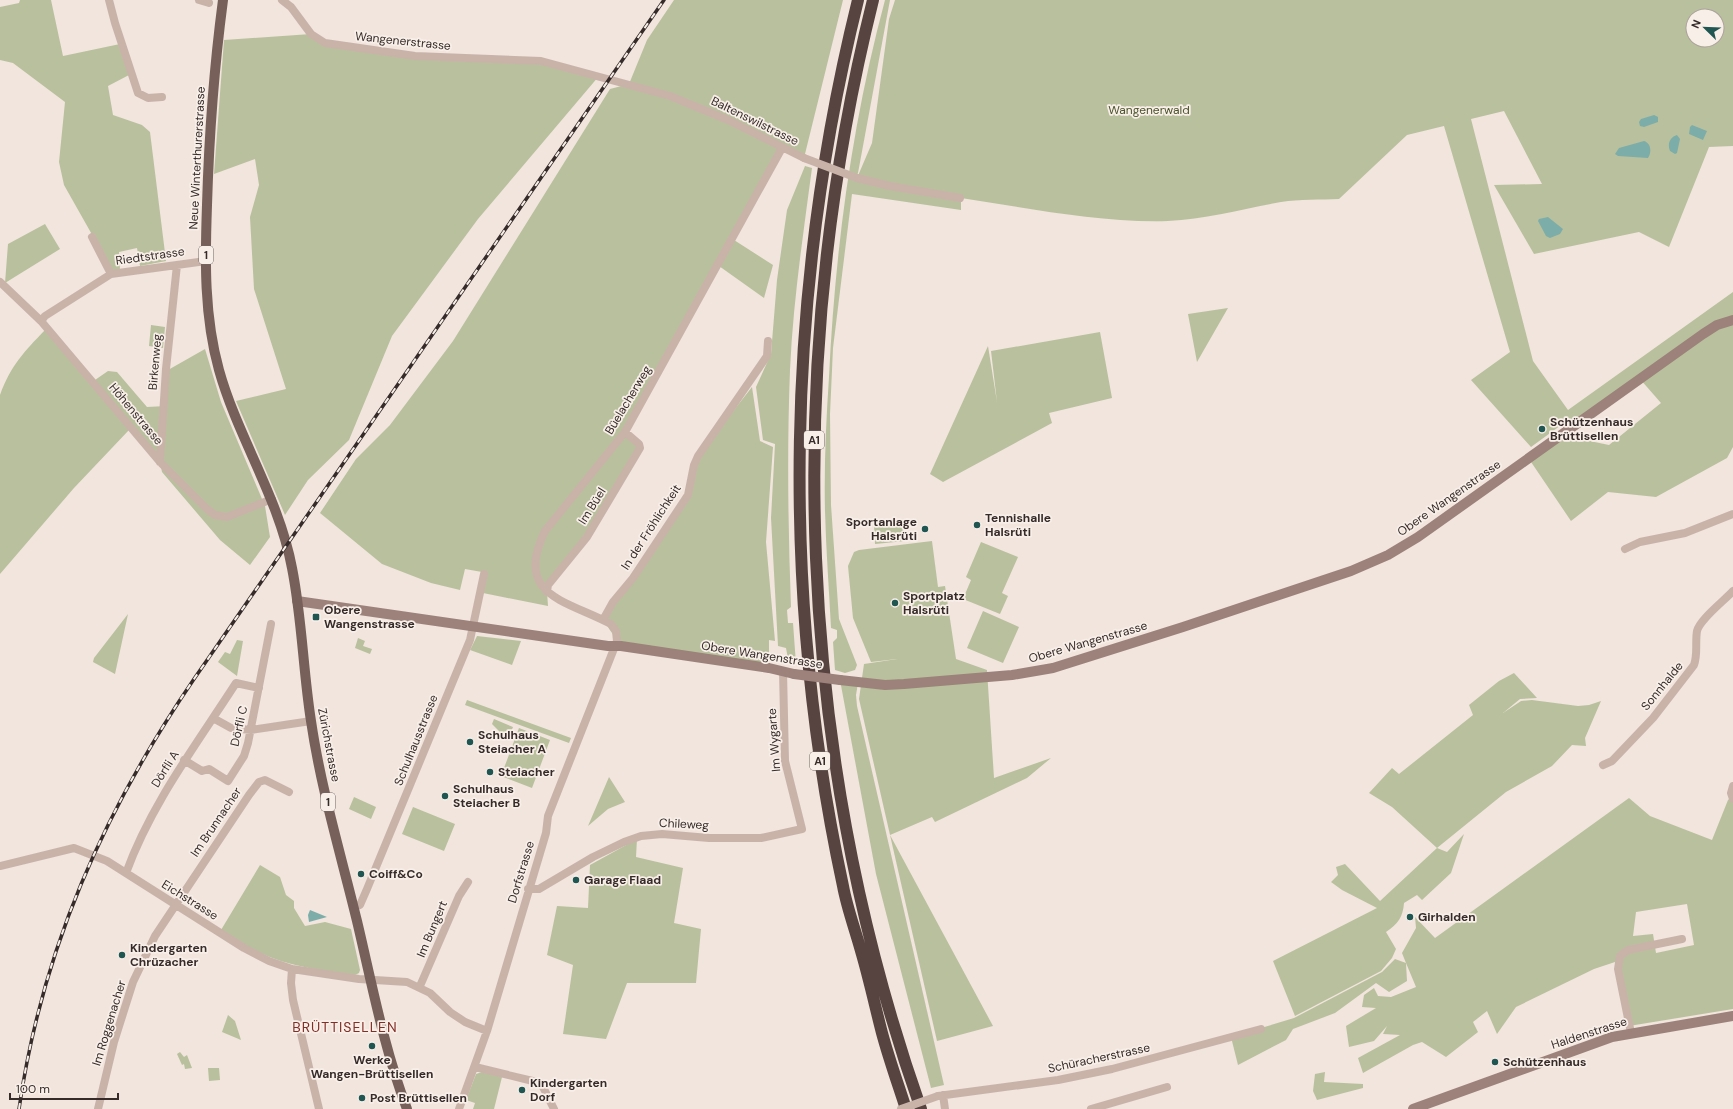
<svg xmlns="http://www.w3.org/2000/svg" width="1733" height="1109" font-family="'DM Sans',sans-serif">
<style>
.green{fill:#b9c09d;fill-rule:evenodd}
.water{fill:#7dada9}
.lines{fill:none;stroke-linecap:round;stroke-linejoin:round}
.street{stroke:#c9b3a9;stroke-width:8}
.secondary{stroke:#9c827a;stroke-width:10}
.primary{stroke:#78605a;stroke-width:10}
.highway{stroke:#574440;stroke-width:12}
.rail-casing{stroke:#362b29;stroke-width:3.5}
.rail{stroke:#f9efe9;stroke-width:2;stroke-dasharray:6;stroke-linecap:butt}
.street-bridge{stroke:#c9b3a9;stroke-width:8}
.secondary-bridge{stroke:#9c827a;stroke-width:10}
.poi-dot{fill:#205652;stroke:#f9efe9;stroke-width:1.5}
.labels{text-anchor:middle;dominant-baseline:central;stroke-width:3.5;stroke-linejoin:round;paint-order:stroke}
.shield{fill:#f9efe9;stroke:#706663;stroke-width:1}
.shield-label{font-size:11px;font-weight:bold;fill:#362b29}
.street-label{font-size:12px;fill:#362b29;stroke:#f9efe9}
.park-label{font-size:12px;fill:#4b542d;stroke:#f9efe9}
.poi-label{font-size:12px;font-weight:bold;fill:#362b29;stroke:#f9efe9;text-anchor:start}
.quarter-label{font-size:14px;letter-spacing:1px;fill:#822e25;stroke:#f9efe9}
</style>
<rect width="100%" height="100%" fill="#f1e5dd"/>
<path class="green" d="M20,0H51L63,56L120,44L129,75L108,86L113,115L142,125L150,132L166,261L140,266L137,248L119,252L120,270H112L64,185L59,162L65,102L13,63L0,60V7L19,3Z
M674,0H843L804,158L782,148L625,432L639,444L617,489L547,592L548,606L478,592L482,572L465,569L460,590L431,583L382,564L320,513L356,459L390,425L453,341L610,89L629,84L647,40Z
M885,0H890L858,173L855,179L857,178L872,143L889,19L895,0H1733V146L1709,147L1669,247L1639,232L1534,254L1494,185L1542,184L1504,111L1471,119L1533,361L1568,410L1733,292V316L1571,424L1568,420L1531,447L1471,380L1510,352L1444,126L1407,135L1339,199C1320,200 1300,199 1281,202C1243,209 1207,219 1168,221C1099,223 1029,208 961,198V210L852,194L833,348L830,414L831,505L839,619L857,665L855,670L845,673L835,670L833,642L837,638V630L831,628C829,589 826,550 825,511C824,466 826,422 829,377C835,250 852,123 885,0ZM1693,16H1717V40H1693Z
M311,34L315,38L415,56L541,61L599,76L478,219L392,336L349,440L308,480L285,515L236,401L286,389L254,289L250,217L259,185L255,159L214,174L224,40Z
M805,166L812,168C803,235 793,303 790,370C787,449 788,528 791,607L787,610L788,623H793L796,664H789L786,648L778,646L771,518L775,444L763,440L756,387L771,354L777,280L787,210Z
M45,224L60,249L5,283L8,244Z
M734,240L773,265L764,298L719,266Z
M1228,308L1197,362L1188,314Z
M1733,320V447L1727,458L1656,497L1608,492L1571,521L1529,459L1569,429L1585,440L1609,445L1661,403L1640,379Z
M151,325L165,327L163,348L149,346Z
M45,330L129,430L74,488L0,574V395C11,365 24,352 45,330Z
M1100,332L1112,398L1049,413L1052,423L943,482L930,474L988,346L997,402L991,351Z
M205,349L221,402L265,506L270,537L250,565L220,540L162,472L160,462L95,380L108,371L117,372L147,407L166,406L168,370Z
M752,387L760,441L773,447L766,542L775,641L769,640V668L621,646L603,620L688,495L698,456Z
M902,521L905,541L875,544L874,525Z
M932,541L938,587L945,586L956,659L987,670L994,778L1051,758L1027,778L935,822L932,817L890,835L993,1026L937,1041L859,699L864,664L897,659L871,662L853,618L848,566L854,552L859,550Z
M981,542L1018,557L1002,593L1008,596L1000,614L963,599L971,580L966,577Z
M983,611L1019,627L1003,663L967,648Z
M128,614L115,674L93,662L94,658Z
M477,636L521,641L512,665L470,650Z
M358,638L365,641L363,646L372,649L370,654L355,648Z
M237,640L243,641L237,676L218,662L225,652L230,654Z
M1514,673L1537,698L1520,699L1503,713L1521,701L1532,700L1578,706L1589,705L1601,701L1585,738L1586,746L1572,745L1552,766L1506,792L1437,848L1447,852L1464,834L1451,873L1422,900L1417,895L1404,903C1403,917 1398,924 1386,932L1396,949L1392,958L1381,971L1295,1016L1273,961L1377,908L1342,890L1331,882L1338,875L1336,867L1345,864L1380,901L1437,848L1392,807L1369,793L1392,768L1399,774L1473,715L1469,705L1499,681Z
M840,680L858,683L856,695L857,706L944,1085L931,1088L876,874Z
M467,700L571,738L569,743L465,705Z
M494,719L513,727L507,741L503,739L502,734L492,724Z
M519,728L550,740L532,788L501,776Z
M609,777L625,802L608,809L588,826Z
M354,797L376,807L371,819L349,809Z
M1731,797L1733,799V1009L1629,1026L1618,961L1594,969L1516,1007L1497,1034L1487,1011L1473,1022L1478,1032L1446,1057L1422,1042L1413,1045L1363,1073L1358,1058L1400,1035L1383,1034L1387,1026L1374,1041L1349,1047L1346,1026L1376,1008L1362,1007L1364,995L1374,988L1378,996L1391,997L1416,987L1406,963L1407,981L1389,992L1376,983L1335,1013L1293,1029L1286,1040L1238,1065L1231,1037L1294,1018L1382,972L1395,959L1406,963L1402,953L1416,928L1415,917L1435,938L1629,798L1650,816L1712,840L1728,800ZM1687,904L1694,945L1656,953L1653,934L1633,936L1636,912Z
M413,807L455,824L444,851L402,834Z
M637,839L636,857L683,868L674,923L701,929L696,983H627L606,1039L563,1034L573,965L547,955L557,906L588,908L590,865Z
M260,865L280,877L286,895L294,901V908L305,926L325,922L351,929L360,970L359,973L355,975C321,970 289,967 258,952C245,946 233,937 221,930Z
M228,1015L235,1021L241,1040L222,1032Z
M180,1052L184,1057L187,1055L192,1068L185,1069L184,1064L182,1065L177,1054Z
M208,1068H219L220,1080L209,1081Z
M482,1072L502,1077L494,1109H473L475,1103L466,1100L476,1074Z
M1325,1072L1324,1082L1363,1084V1088L1317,1100L1313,1091L1315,1074Z"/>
<path class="water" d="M1654,115L1658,117V122L1644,127L1640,126L1639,122L1641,119Z
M1692,125L1707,131L1703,140L1689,134L1690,127Z
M1677,135L1680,139L1677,153L1675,154L1670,151C1667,144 1670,137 1677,135Z
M1644,141C1651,143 1652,152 1648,158L1618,156L1615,154L1619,148Z
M1548,217L1563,229L1560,234L1550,238L1546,236L1538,221L1539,219Z
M310,910L327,917L309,922L308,915Z"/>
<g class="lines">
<path class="street" d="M109,0L115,23L138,93L148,98L162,97
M199,0L209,3
M282,0L291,7L311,34L325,43L415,56L541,61L670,96L728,120L804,158
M857,178L890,186L960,198
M92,237L111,274
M0,282L41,321L160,462L207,509L215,515L227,517L272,499
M41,321L45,316L111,274L206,261
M160,462L166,369L177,265
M1625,549L1640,542L1685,533L1733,514
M547,592L548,585L587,537L640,448L639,444L625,432
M603,620L613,602L633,578L688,495L694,465L698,456L767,356L768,341
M213,718L231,728L251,730L311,721
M184,760L202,771L209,769L228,781L244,756L248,743L271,624
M1603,765L1612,761L1653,718L1694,665C1698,654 1695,643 1697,631C1700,619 1724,601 1733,591
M1733,786L1731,793L1733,799
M0,866L74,848L107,861L244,948L269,961L292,969L359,979L407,982L430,993L450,1012L465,1022L487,1031
M126,873C151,804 196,745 236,683L259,688
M528,889H539L593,857L624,842L641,836L662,834L709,838H761L802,829L785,761L783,671
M354,906L360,905L367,889L470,640L484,574
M292,969L291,983L293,1000L319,1109
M420,986L459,896L468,882
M1631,1033L1618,969L1620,956L1628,950L1682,939
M475,1067L541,1083L554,1109
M943,1095L945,1109
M938,1096L1058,1080L1112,1069L1261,1029
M98,1109L114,1042L133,982L155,936L249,795L259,782L265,780L289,792
M459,1109L487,1031L546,833L548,816L617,641L616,631L611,624C566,600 513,596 545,531L625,432L782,148
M1091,1109L1167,1087"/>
<path class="secondary" d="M297,601L608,646H621L769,668L794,674
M840,680L885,685L904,684L1012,675L1053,668L1183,627L1351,571L1388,555L1418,537L1703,334L1717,325L1733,320
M1413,1109L1612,1037L1733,1016"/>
<path class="primary" d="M223,0C214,68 209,137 207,205C205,261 204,316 219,370C238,438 279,498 292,568C302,618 303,670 311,721C321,789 341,855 357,921C372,984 384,1049 407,1109"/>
<path class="highway" d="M858,0C786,290 780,593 843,886C847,908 855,929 861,951C869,978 875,1006 882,1033C889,1059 898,1084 906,1109
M873,0C782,365 796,754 921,1109"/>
<defs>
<path id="rail" d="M19,1109C42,949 104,811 194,679L664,0"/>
</defs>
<use href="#rail" class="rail-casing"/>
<use href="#rail" class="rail"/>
<path class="street-bridge" d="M804,158L857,178
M901,1109L938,1096"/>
<path class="secondary-bridge" d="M794,674L840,680"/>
</g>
<g class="poi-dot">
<circle cx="1542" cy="429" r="4"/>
<circle cx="977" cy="525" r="4"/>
<circle cx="925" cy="529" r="4"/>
<circle cx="895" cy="603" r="4"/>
<rect x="312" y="613" width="8" height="8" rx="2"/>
<circle cx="470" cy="742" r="4"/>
<circle cx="490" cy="772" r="4"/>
<circle cx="445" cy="796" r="4"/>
<circle cx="361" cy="874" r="4"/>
<circle cx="576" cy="880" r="4"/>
<circle cx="1410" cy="917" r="4"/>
<circle cx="122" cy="955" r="4"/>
<circle cx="372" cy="1046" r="4"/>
<circle cx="1495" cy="1062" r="4"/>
<circle cx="522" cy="1090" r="4"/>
<circle cx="362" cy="1098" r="4"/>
</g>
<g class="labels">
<g class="shield">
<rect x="199" y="246" width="14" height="18" rx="3"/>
<rect x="804" y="431" width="20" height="18" rx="3"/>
<rect x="810" y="752" width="20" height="18" rx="3"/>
<rect x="321" y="793" width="14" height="18" rx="3"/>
</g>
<g class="shield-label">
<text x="206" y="255">1</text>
<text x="814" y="440">A1</text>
<text x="820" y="761">A1</text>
<text x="328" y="802">1</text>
</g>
<g class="street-label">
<text transform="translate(403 41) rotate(6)">Wangenerstrasse</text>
<text transform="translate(755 121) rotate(26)">Baltenswilstrasse</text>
<text transform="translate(197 158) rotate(-87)">Neue Winterthurerstrasse</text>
<text transform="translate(150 256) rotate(-8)">Riedtstrasse</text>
<text transform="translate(155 362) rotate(-85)">Birkenweg</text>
<text transform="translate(628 400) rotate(-59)">Büelacherweg</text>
<text transform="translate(136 414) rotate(50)">Höhenstrasse</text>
<text transform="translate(1449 498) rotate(-35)">Obere Wangenstrasse</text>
<text transform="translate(592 506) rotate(-58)">Im Büel</text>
<text transform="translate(651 527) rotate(-57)">In der Fröhlichkeit</text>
<text transform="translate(1088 642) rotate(-16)">Obere Wangenstrasse</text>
<text transform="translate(762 655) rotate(9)">Obere Wangenstrasse</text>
<text transform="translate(1662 686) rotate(-51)">Sonnhalde</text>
<text transform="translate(239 726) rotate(-77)">Dörfli C</text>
<text transform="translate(416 740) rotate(-68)">Schulhausstrasse</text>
<text transform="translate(774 740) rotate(-94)">Im Wygarte</text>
<text transform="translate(329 745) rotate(79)">Zürichstrasse</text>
<text transform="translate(165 769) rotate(-58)">Dörfli A</text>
<text transform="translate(216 822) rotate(-56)">Im Brunnacher</text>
<text transform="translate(684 824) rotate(3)">Chileweg</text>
<text transform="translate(521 872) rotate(-73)">Dorfstrasse</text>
<text transform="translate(190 900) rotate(32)">Eichstrasse</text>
<text transform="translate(432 929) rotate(-67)">Im Bungert</text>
<text transform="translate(109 1023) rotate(-73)">Im Roggenacher</text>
<text transform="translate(1589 1033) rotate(-18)">Haldenstrasse</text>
<text transform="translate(1099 1058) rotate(-12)">Schüracherstrasse</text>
</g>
<g class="park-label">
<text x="1149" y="110">Wangenerwald</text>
</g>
<g class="poi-label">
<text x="1550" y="422">Schützenhaus<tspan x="1550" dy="14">Brüttisellen</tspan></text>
<text x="985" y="518">Tennishalle<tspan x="985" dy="14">Halsrüti</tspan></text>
<text x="917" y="522" text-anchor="end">Sportanlage<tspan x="917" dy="14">Halsrüti</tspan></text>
<text x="903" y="596">Sportplatz<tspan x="903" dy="14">Halsrüti</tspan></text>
<text x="324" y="610">Obere<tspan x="324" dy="14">Wangenstrasse</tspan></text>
<text x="478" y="735">Schulhaus<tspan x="478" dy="14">Steiacher A</tspan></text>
<text x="498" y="772">Steiacher</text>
<text x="453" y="789">Schulhaus<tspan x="453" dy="14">Steiacher B</tspan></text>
<text x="369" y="874">Coiff&amp;Co</text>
<text x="584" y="880">Garage Flaad</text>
<text x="1418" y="917">Girhalden</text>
<text x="130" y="948">Kindergarten<tspan x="130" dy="14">Chrüzacher</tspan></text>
<text x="372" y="1060" text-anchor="middle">Werke<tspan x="372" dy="14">Wangen-Brüttisellen</tspan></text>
<text x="1503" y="1062">Schützenhaus</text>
<text x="530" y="1083">Kindergarten<tspan x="530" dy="14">Dorf</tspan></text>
<text x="370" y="1098">Post Brüttisellen</text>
</g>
<g class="quarter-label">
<text x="345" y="1027">BRÜTTISELLEN</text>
</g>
</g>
<g transform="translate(1705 28) rotate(293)"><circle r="19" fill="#f9efe9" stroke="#aba19c"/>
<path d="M0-3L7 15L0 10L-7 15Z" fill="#205652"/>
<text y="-6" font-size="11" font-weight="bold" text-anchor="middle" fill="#362b29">N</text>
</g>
<path d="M10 1093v6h108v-6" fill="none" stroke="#362b29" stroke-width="2"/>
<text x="16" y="1093" font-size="12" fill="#362b29" stroke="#f9efe9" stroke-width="3" paint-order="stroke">100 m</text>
</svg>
